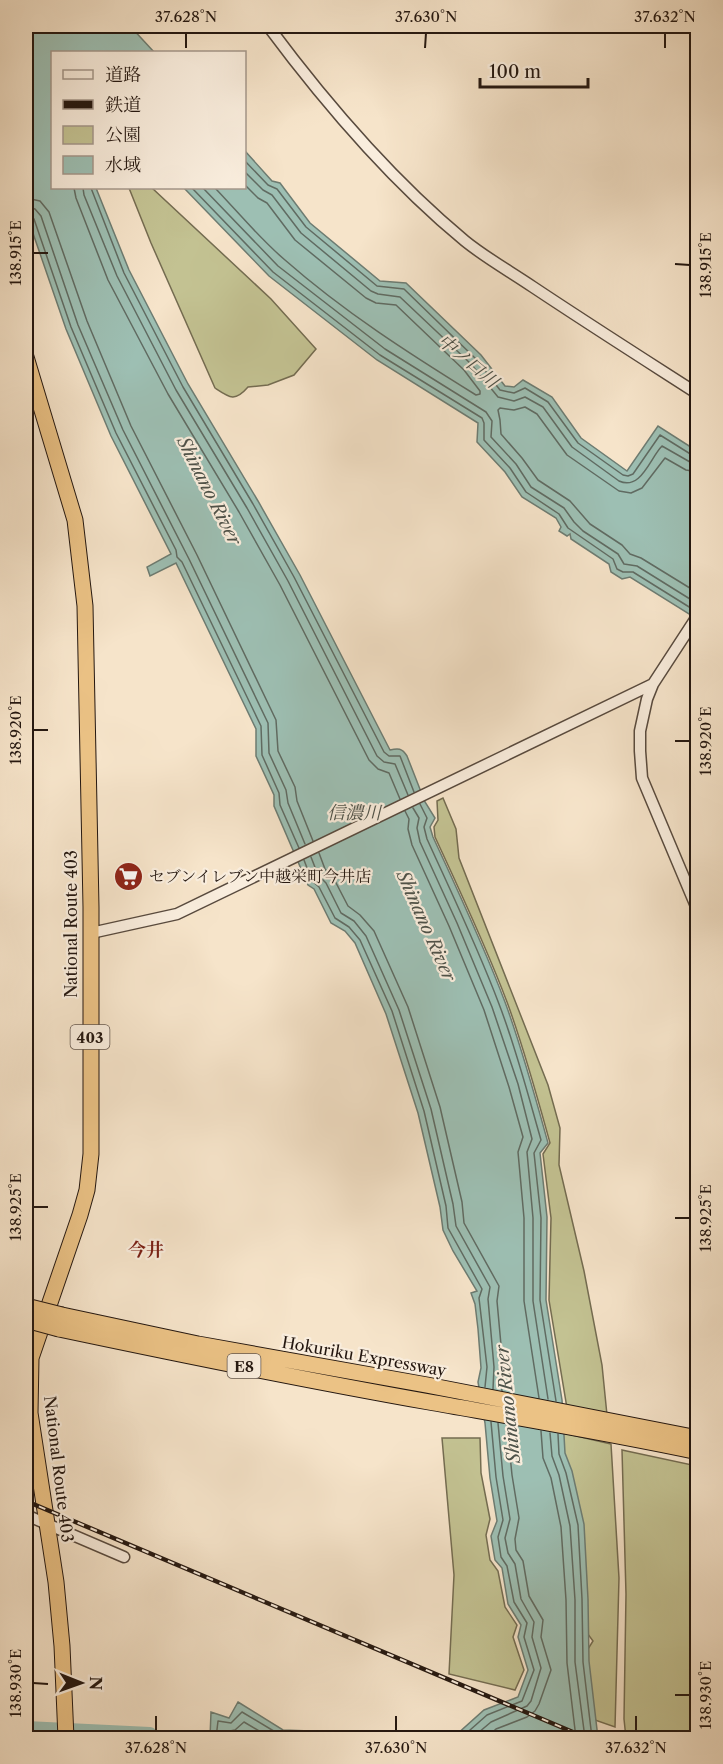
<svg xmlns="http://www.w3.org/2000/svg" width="723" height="1764" font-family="'Libre Caslon Text','Noto Serif JP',serif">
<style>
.green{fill:#c3c292;stroke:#746c51;stroke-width:1.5}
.water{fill:#9dbfb3;stroke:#6d7c72;stroke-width:1.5}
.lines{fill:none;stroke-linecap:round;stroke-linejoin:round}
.shore{stroke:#606b62;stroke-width:1.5}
.river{stroke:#9dbfb3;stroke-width:14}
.minor-casing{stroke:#584a3e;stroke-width:13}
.highway-casing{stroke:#241710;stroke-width:17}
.minor{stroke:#f9eddd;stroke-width:10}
.highway{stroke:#ebc285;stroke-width:15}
.rail-casing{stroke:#241710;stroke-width:4.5}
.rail{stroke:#f9eddd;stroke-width:2;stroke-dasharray:7;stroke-linecap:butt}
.highway-bridge-casing{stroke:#241710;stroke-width:17;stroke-linecap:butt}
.highway-bridge{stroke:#ebc285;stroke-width:15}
.ticks{fill:none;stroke:#241710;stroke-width:2}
.labels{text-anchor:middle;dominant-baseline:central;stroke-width:4.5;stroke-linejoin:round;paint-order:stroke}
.shield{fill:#f9eddd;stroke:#64574e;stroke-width:1.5}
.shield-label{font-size:15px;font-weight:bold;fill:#241710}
.poi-label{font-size:16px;fill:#241710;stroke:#f9eddd;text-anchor:start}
.street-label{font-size:16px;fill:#241710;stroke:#f9eddd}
.water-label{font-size:18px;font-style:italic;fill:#4e5249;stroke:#f9eddd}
.neighbourhood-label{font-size:18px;font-weight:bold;fill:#7a1f14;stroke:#f9eddd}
.neatline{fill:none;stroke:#241710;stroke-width:2}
.ticks-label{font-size:15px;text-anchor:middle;fill:#241710}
</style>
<rect width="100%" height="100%" fill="#f6e4ca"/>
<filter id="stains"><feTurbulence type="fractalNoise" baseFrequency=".00333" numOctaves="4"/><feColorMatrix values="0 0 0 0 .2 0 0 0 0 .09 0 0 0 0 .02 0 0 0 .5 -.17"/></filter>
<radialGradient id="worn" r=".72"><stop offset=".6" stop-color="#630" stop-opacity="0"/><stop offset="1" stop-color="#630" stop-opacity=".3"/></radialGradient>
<path class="green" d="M129,188H152L271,299L316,349L294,375L268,385L248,387C235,402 230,398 215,388L151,243Z
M443,798L456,829L459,858L548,1085L560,1128L559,1165L584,1271L602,1365L607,1415L567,1408L549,1300L551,1218L543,1154L550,1143C537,1096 524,1048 507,1002C486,946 460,891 435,837L434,827L438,820L437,801Z
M559,1432L611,1444L619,1578L615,1727L592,1719L583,1657L593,1641L582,1626Z
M442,1438H480L481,1473L490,1519L486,1535L490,1560L498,1571L505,1607L517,1625L513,1637L524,1670L515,1690L449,1674L454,1575Z
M622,1450L697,1466V1738H626L624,1719L626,1594Z"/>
<path class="water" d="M26,26H130L154,52H52V188H96L129,270L188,384L258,501L300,575L390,750C398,748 402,748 407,756L425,802L435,818L430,827L433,837C458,891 484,946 505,1002C522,1048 535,1096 548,1143L540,1153L547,1217L546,1300L562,1400L565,1453L572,1471L584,1524L588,1599L589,1661L598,1738H451V1735H456L484,1710L518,1697L528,1670L518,1637L521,1625L508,1604L502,1568L495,1560L491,1536L497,1521L490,1478L485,1423L478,1382L481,1368L478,1329L475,1304L471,1293L477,1291L453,1251L443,1230L440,1207L418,1113L386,1014L355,943L345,931L331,923L314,889L308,885L274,806V795L256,756V729L176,563L150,576L147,567L171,554L111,436L66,329L26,213Z
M245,151L272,181L280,183L310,223L380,281L406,283L481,355L505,386L514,387L523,380L552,397L581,438L627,471L658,426L697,451V619L630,577L622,579L611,572L609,564L571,539L570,534L567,536L559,531L561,527L556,518L522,497L505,472L477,442L478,423L377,360L269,276L184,188H244Z
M238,1702L283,1730L422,1735V1738H210L211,1712L229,1718Z"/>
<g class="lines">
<path class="shore" d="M244,160L268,185L277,189L306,227L377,286L404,289L476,359L500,390L514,393L525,388L548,402L578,443L623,475L628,476L633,474L660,435L692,455H698
M244,171L263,190L272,195L301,233L371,291L378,294L400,297L471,364L498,397L514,401L525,397L543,407L572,447L619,481C641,491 650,458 662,446L690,462L698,463
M74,188L76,198L108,280L168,394L239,512L280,585L369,760L378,769L389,773L400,799
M83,188L84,195L117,276L176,390L247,508L288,581L377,756L384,762L395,764L408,795
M91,188L124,273L183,387L253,504L294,577L384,752L389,756H400L414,792
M192,188L273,272L380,355L482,418L484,423V440L510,468L526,492L559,514L568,528L613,559L617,569L623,572H633L694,610
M203,188L278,266L385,349L486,412L492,421L491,437L516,464L531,487L564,508L574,522L583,531L618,554L624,564L637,566L698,604
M215,188C238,212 260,239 285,260C344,312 410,354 476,395L480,394V391L464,370L396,305L376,303L366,298L295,240L267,203L258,198L244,184
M26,198L40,201L49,212L87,321L131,426L197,555L276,720L278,751L295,787L297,801L313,841
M26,207L35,209L41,216L78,325L123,430L189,559L268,723L269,753L286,790L288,803L305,844
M26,214L30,215L34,219L71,327L116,433L176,550L177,557L182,562L261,726L262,755L279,793L280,805L299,848
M698,472L686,470L665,458L642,488L631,493L619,491L567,455L537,414L525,407L514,410L500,408L498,410L500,420L501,434L522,458L538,480L570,501L590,524L622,545L630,554L641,558L698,593
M420,804L427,818L424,827L427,839C452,894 478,948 499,1004C516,1048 528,1095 541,1140L534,1153L541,1218L540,1300L556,1401
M413,808L419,818L417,828L420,842L457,923L492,1007L518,1084L532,1139L527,1152L533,1218V1301L548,1399
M405,811L409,819L408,829L412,845L449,926L484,1010L509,1087L523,1137L518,1152L524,1218V1301L539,1398
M319,853L325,869L334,879L348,906L360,915L374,931L408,1007L440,1107L462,1202L464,1223L499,1286L497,1301L503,1367L501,1383L502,1391
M311,857L318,875L326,883L341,913L354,921L366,936L399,1010L431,1109L453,1204L456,1226L490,1287L488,1299L494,1367L493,1389
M304,860L312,881L319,887L335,918L349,927L360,940L392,1011L424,1111L446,1206L448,1228L482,1289L479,1298L487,1367L485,1387
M541,1431L543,1458L551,1478L561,1527L566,1600L567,1663L576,1738
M550,1433L552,1456L559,1475L570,1526L575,1600V1662L585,1738
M558,1434L559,1454L566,1473L578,1525L582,1599L583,1662L592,1738
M216,1738L218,1721L231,1723L242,1712L282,1736L355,1738
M224,1738L225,1732L235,1730L244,1722L271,1738
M461,1738L487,1715L522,1701L534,1670L524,1637L527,1623L514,1602L507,1566L501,1557L498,1537L503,1520L496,1477L491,1422
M472,1738L491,1722L527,1706L531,1701L541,1668L532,1637L534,1622L521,1599L515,1564L508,1553L505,1538L510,1519L503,1476L498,1423
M486,1738L496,1729L527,1717L535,1711L539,1704L551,1670L541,1637L543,1620L529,1596L523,1561L516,1550L515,1539L519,1518L512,1475L507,1425"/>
<path class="river" d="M26,1728L150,1734"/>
<defs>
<path id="minor" d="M268,26C326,104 390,179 465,241C486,258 511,272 533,287C587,323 642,358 698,394
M698,615L653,684L647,699L640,731V751L642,778L698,911
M91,933L177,914L653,684
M26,1515L124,1557"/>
<path id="highway" d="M26,357L75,520L85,606L91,907V1154L87,1190L80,1215L31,1358L30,1413L56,1582L62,1646L66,1738
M62,1315L198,1344L427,1385L698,1438
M59,1329C182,1355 305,1380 429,1402C519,1418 608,1433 698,1452"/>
</defs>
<use href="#minor" class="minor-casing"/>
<use href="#highway" class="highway-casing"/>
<use href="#minor" class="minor"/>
<use href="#highway" class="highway"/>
<defs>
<path id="rail" d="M26,1501L587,1738"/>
</defs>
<use href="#rail" class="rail-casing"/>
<use href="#rail" class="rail"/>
<defs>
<path id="highway-bridge" d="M26,1306L62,1315
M26,1320L59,1329"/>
</defs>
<use href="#highway-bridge" class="highway-bridge-casing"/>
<use href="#highway-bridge" class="highway-bridge"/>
</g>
<path class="ticks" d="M186,48V33M425,48L426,33M665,48V33M33,253H48M675,264L690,265M33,730H48M675,741H690M33,1207H48M675,1218H690M33,1683L48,1684M675,1695H690M156,1731V1716M396,1731V1716M636,1731V1716"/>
<defs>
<symbol id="supermarket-disc" viewBox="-11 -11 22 22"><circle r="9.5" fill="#8f2418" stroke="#f9eddd"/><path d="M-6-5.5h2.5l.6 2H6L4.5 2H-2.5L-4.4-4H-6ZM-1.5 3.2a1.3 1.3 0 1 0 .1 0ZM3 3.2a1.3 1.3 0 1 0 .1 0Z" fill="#fff"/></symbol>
</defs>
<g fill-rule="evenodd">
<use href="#supermarket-disc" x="112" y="860" width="33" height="33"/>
</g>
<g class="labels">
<g class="shield">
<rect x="70.5" y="1025" width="39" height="24" rx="4.5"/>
<rect x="227.5" y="1354" width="33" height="24" rx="4.5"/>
</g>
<g class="shield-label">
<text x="90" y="1037">403</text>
<text x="244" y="1366">E8</text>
</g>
<g class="poi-label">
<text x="149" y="876">セブンイレブン中越栄町今井店</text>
</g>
<g class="street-label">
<text transform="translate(71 924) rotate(-90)">National Route 403</text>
<text transform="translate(364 1356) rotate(10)">Hokuriku Expressway</text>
<text transform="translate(59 1469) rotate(83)">National Route 403</text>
</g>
<g class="water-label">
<text transform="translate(468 361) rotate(40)">中ノ口川</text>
<text transform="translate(209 491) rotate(63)">Shinano River</text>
<text x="354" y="813">信濃川</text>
<text transform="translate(426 926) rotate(66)">Shinano River</text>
<text transform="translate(508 1404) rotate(-96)">Shinano River</text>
</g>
<g class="neighbourhood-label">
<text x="146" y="1250">今井</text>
</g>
</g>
<rect width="723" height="1764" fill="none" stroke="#f6e4ca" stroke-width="66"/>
<rect x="51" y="51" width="195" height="138" fill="#f9eddd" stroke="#a4978b" stroke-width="1.5"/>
<rect x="63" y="70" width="30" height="9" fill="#f9eddd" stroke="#a4978b" stroke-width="1.5"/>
<text x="105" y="81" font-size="18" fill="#241710">道路</text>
<rect x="63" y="100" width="30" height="9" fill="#241710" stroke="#a4978b" stroke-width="1.5"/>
<text x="105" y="111" font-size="18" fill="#241710">鉄道</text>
<rect x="63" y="126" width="30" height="18" fill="#c3c292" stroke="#a4978b" stroke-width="1.5"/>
<text x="105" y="141" font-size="18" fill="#241710">公園</text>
<rect x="63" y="156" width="30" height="18" fill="#9dbfb3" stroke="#a4978b" stroke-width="1.5"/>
<text x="105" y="171" font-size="18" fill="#241710">水域</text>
<g transform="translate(81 1683) rotate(91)" stroke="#f9eddd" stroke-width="4.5" paint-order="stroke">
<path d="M0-4.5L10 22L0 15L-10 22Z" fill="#241710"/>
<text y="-9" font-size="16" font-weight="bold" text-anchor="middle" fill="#241710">N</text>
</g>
<path d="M480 78v9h108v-9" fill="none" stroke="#241710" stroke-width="3"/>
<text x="489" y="78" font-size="18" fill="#241710" stroke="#f9eddd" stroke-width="4.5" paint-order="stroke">100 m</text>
<rect x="33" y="33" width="657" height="1698" class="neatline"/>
<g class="ticks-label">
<text x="186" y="22">37.628°N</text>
<text x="426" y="22">37.630°N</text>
<text x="665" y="22">37.632°N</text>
<text transform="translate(16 253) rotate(-90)" y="5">138.915°E</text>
<text transform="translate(706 265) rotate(-90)" y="5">138.915°E</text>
<text transform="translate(16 730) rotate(-90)" y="5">138.920°E</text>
<text transform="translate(706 741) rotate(-90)" y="5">138.920°E</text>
<text transform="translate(16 1207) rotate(-90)" y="5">138.925°E</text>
<text transform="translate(706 1218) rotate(-90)" y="5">138.925°E</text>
<text transform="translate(16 1683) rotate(-90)" y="5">138.930°E</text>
<text transform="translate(706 1695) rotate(-90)" y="5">138.930°E</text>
<text x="156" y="1753">37.628°N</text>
<text x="396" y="1753">37.630°N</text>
<text x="636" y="1753">37.632°N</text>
</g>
<rect width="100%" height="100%" filter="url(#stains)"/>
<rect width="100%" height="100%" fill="url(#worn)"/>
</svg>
